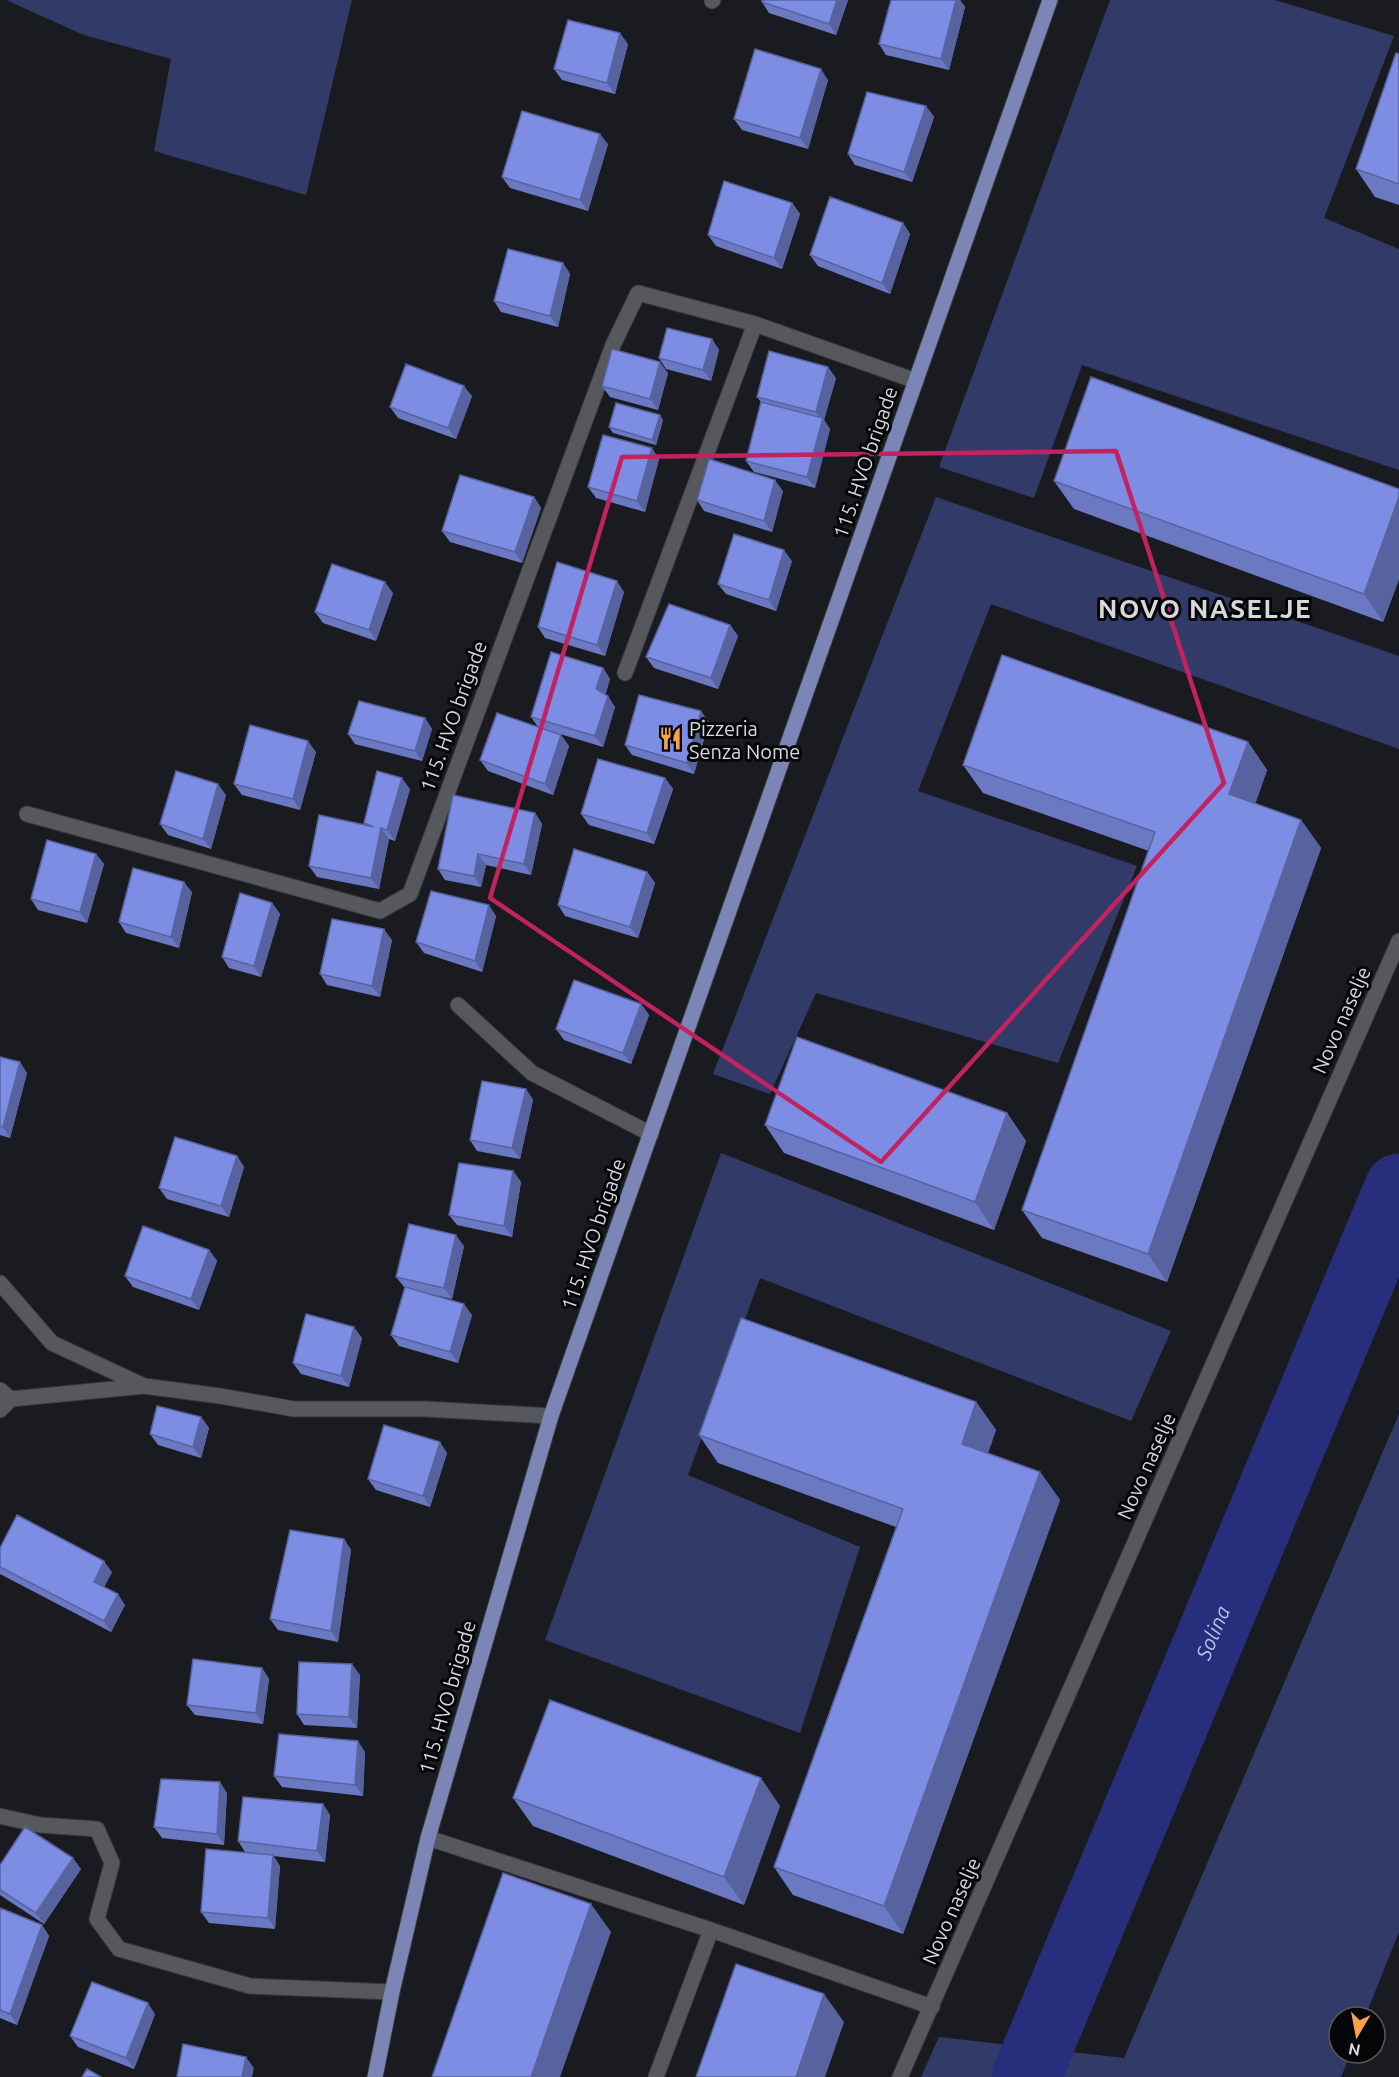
<svg xmlns="http://www.w3.org/2000/svg" width="1399" height="2077" font-family="Ubuntu,sans-serif">
<style>
.green{fill:#323b68}
.lines{fill:none;stroke-linecap:round;stroke-linejoin:round}
.river{stroke:#272e7b;stroke-width:69}
.minor-casing{stroke:#37383c;stroke-width:17}
.major-casing{stroke:#37383c;stroke-width:17}
.minor{stroke:#57585e;stroke-width:15}
.major{stroke:#7c86b6;stroke-width:15}
.wall{fill:#6b79c3}
.shaded-wall{fill:#57639f}
.building{fill:#7c8de3;stroke:#57639f;stroke-width:1.5}
.marked{fill:none;stroke:#c32261;stroke-width:4.5;stroke-linejoin:round}
.labels{text-anchor:middle;dominant-baseline:central;stroke-width:6;stroke-linejoin:round;paint-order:stroke}
.street-label{font-size:20px;fill:#d7d8dc;stroke:#060608}
.poi-label{font-size:20px;fill:#d7d8dc;stroke:#060608;text-anchor:start}
.water-label{font-size:21px;font-style:italic;fill:#b5c1ed;stroke:#060608}
.district-label{font-size:26px;font-weight:bold;letter-spacing:1.5px;fill:#d7d8dc;stroke:#060608}
</style>
<rect width="100%" height="100%" fill="#1a1b20"/>
<path class="green" d="M6,0H352L306,195L154,151L171,59L84,35Z
M1110,0H1275L1394,36L1324,218L1399,249V470L1082,365L1034,498L939,467Z
M936,497L1399,656V749L991,604L918,791L1137,866L1058,1063L816,993L770,1094L713,1074Z
M721,1153L1171,1331L1131,1421L760,1278L688,1475L860,1547L800,1733L545,1640Z
M1399,1414V1932L1365,2017H1339V2053H1351L1341,2077H921L939,2037L1124,2058Z"/>
<g class="lines">
<path class="river" id="s1" d="M1026,2077L1399,1188"/>
<defs>
<path id="minor" d="M712,1L713,0
M625,673L755,324
M27,814L380,911L410,894L613,345L638,293L755,324L916,381
M458,1005L532,1073L651,1134
M0,1283L52,1343L144,1386L220,1396L294,1409H425L551,1416
M0,1390L11,1399L144,1386
M0,1410L11,1399
M0,1816L40,1825L97,1829L112,1863L97,1919L119,1949L250,1986L392,1992
M428,1838L711,1930
M656,2077L711,1930L932,2007
M900,2077L1399,941"/>
<path id="major" d="M375,2077L392,1992L428,1838L551,1416L1050,0"/>
</defs>
<use href="#minor" class="minor-casing"/>
<use href="#major" class="major-casing"/>
<use href="#minor" class="minor"/>
<use href="#major" class="major"/>
</g>
<path class="wall" d="M762,0H848L836,35L769,13L762,2Z
M891,0H960L965,7L949,70L886,55L879,44Z
M628,44L615,94L562,80L554,69Z
M1399,54V205L1375,197L1356,169Z
M828,80L808,149L742,130L734,119Z
M926,106L934,117L912,182L855,165L848,154Z
M608,144L588,211L510,188L502,177Z
M792,203L800,214L782,269L716,246L708,235Z
M903,223L910,234L890,294L818,266L810,255Z
M563,263L570,274L558,327L501,312L494,301Z
M712,339L719,350L711,381L666,369L659,358Z
M668,373L658,410L610,397L602,386Z
M836,378L824,420L830,429L815,488L754,472L746,461L761,402L757,397Z
M472,396L456,439L398,418L390,407Z
M663,420L656,445L613,433L609,427Z
M659,459L645,512L596,498L588,487Z
M1054,481L1399,489V579L1383,622L1074,509Z
M783,491L772,532L704,511L697,500Z
M534,497L541,508L522,563L450,542L442,531Z
M792,561L776,611L726,594L718,584Z
M624,592L605,656L545,638L538,627Z
M393,593L376,641L323,623L315,612Z
M730,625L738,636L718,689L654,668L646,657Z
M603,668L610,679L605,695L615,707L603,747L560,734L569,746L553,795L488,771L480,760L538,727L531,717Z
M425,718L432,729L422,761L355,744L348,734Z
M709,722L694,774L632,755L625,745Z
M1248,742L1267,770L1255,804L1301,820L1321,848L1167,1282L1042,1238L1022,1210L1149,851L983,793L963,765Z
M316,752L300,810L242,795L234,784Z
M665,778L673,789L654,844L589,825L581,814Z
M410,789L395,841L389,839L379,889L317,877L309,866L366,825L364,823Z
M226,795L211,849L168,835L160,824Z
M535,813L542,824L531,875L486,865L481,887L445,880L438,869Z
M96,854L104,864L87,923L38,910L31,899Z
M647,872L655,883L638,938L565,916L558,905Z
M192,892L179,948L126,933L119,922Z
M272,903L280,914L261,977L229,968L222,957Z
M496,916L482,972L424,953L416,942Z
M392,940L380,997L327,985L320,974Z
M641,1004L649,1015L631,1064L564,1040L556,1029Z
M0,1057L27,1073L10,1138L0,1135Z
M526,1089L533,1100L520,1159L477,1151L470,1140Z
M1007,1113L1026,1141L994,1230L784,1153L765,1125Z
M237,1156L244,1167L229,1217L167,1199L159,1188Z
M513,1171L521,1182L512,1237L457,1225L449,1215Z
M464,1246L452,1299L426,1293L472,1315L458,1363L399,1346L391,1335L405,1288L396,1277Z
M209,1250L217,1261L199,1310L133,1287L125,1276Z
M362,1338L349,1387L301,1374L293,1363Z
M976,1402L996,1430L988,1453L1040,1472L1060,1500L903,1934L793,1895L774,1867L896,1527L718,1463L699,1435Z
M201,1417L209,1428L201,1458L158,1445L150,1434Z
M447,1453L430,1507L376,1490L368,1479Z
M344,1539L351,1550L338,1642L278,1630L270,1619Z
M0,1548L112,1572L104,1587L125,1605L111,1632L0,1574Z
M262,1668L269,1679L263,1724L195,1715L187,1705Z
M360,1675L357,1728L304,1725L297,1714Z
M365,1752L363,1796L282,1787L274,1776Z
M227,1793L224,1845L162,1838L154,1827Z
M513,1798L780,1806L744,1905L533,1826Z
M323,1804L330,1815L325,1862L273,1856L280,1866L275,1929L209,1923L201,1912L265,1855L245,1852L238,1841Z
M0,1865L81,1869L44,1924L0,1895Z
M0,1908L42,1925L49,1936L17,2025L0,2018Z
M155,2014L134,2069L78,2047L70,2036Z"/>
<path class="shaded-wall" d="M837,0H848L836,35L829,24Z
M956,0H960L965,7L949,70L941,59Z
M620,33L628,44L615,94L607,83Z
M821,69L828,80L808,149L800,138Z
M926,106L934,117L912,182L904,172Z
M600,134L608,144L588,211L580,200Z
M792,203L800,214L782,269L774,258Z
M903,223L910,234L890,294L882,283Z
M563,263L570,274L558,327L550,316Z
M712,339L719,350L711,381L703,370Z
M660,362L668,373L658,410L650,399Z
M828,367L836,378L824,420L830,429L815,488L807,477L822,421L816,412Z
M464,386L472,396L456,439L448,428Z
M660,415L663,420L656,445L652,440Z
M652,448L659,459L645,512L637,501Z
M775,480L783,491L772,532L764,521Z
M534,497L541,508L522,563L515,552Z
M1399,497V579L1383,622L1364,594Z
M784,550L792,561L776,611L769,600Z
M617,581L624,592L605,656L597,645Z
M385,582L393,593L376,641L369,630Z
M730,625L738,636L718,689L711,678Z
M603,668L610,679L604,700L596,689Z
M608,696L615,707L603,747L595,736Z
M701,711L709,722L694,774L687,763Z
M425,718L432,729L422,761L415,751Z
M561,735L569,746L553,795L545,784Z
M308,741L316,752L300,810L293,799Z
M1248,742L1267,770L1249,822L1229,794Z
M402,778L410,789L395,841L387,830Z
M665,778L673,789L654,844L647,833Z
M218,784L226,795L211,849L203,839Z
M535,813L542,824L531,875L524,864Z
M1301,820L1321,848L1167,1282L1148,1254Z
M381,828L389,839L379,889L371,878Z
M96,854L104,864L87,923L80,912Z
M478,854L486,865L481,887L474,876Z
M647,872L655,883L638,938L630,927Z
M184,882L192,892L179,948L171,937Z
M272,903L280,914L261,977L254,966Z
M489,905L496,916L482,972L475,961Z
M384,929L392,940L380,997L372,986Z
M641,1004L649,1015L631,1064L623,1053Z
M20,1062L27,1073L10,1138L3,1127Z
M526,1089L533,1100L520,1159L512,1148Z
M1007,1113L1026,1141L994,1230L975,1202Z
M237,1156L244,1167L229,1217L221,1206Z
M513,1171L521,1182L512,1237L504,1226Z
M456,1235L464,1246L452,1299L444,1288Z
M209,1250L217,1261L199,1310L191,1299Z
M464,1304L472,1315L458,1363L450,1352Z
M354,1327L362,1338L349,1387L341,1376Z
M976,1402L996,1430L981,1472L962,1444Z
M201,1417L209,1428L201,1458L193,1447Z
M440,1442L447,1453L430,1507L423,1496Z
M1040,1472L1060,1500L903,1934L884,1906Z
M344,1539L351,1550L338,1642L331,1631Z
M104,1561L112,1572L101,1593L94,1582Z
M118,1594L125,1605L111,1632L104,1621Z
M352,1664L360,1675L357,1728L349,1717Z
M262,1668L269,1679L263,1724L256,1713Z
M358,1741L365,1752L363,1796L355,1785Z
M761,1778L780,1806L744,1905L724,1877Z
M220,1782L227,1793L224,1845L217,1834Z
M323,1804L330,1815L325,1862L317,1851Z
M273,1855L280,1866L275,1929L268,1918Z
M73,1858L81,1869L44,1924L36,1913Z
M591,1904L611,1932L560,2077H531Z
M42,1925L49,1936L17,2025L10,2014Z
M824,1994L844,2022L825,2077H796Z
M148,2003L155,2014L134,2069L126,2058Z
M246,2057L254,2068L252,2077H242Z"/>
<path class="building" d="M762,0H837L829,24L762,2Z
M891,0H956L941,59L879,44Z
M568,20L620,33L607,83L554,69Z
M755,49L821,69L800,138L734,119Z
M1396,53L1399,54V184L1356,169Z
M867,92L926,106L904,172L848,154Z
M522,111L600,134L580,200L502,177Z
M724,181L792,203L774,258L708,235Z
M830,197L903,223L882,283L810,255Z
M508,249L563,263L550,316L494,301Z
M667,328L712,339L703,370L659,358Z
M612,349L660,362L650,399L602,386Z
M769,351L828,367L816,412L757,397Z
M406,364L464,386L448,428L390,407Z
M1091,377L1399,489V497L1364,594L1054,481Z
M761,402L823,418L807,477L746,461Z
M616,403L660,415L652,440L609,427Z
M603,435L652,448L637,501L588,487Z
M709,459L775,480L764,521L697,500Z
M460,475L534,497L515,552L442,531Z
M734,534L784,550L769,600L718,584Z
M557,562L617,581L597,645L538,627Z
M332,564L385,582L369,630L315,612Z
M669,604L730,625L711,678L646,657Z
M551,652L603,668L596,689L608,696L595,736L531,717Z
M1002,655L1248,742L1229,794L1301,820L1148,1254L1022,1210L1155,832L963,765Z
M639,695L701,711L687,763L625,745Z
M359,701L425,718L415,751L348,734Z
M497,713L561,735L545,784L480,760Z
M250,725L308,741L293,799L234,784Z
M598,759L665,778L647,833L581,814Z
M176,771L218,784L203,839L160,824Z
M377,771L402,778L387,830L381,828L371,878L309,866L319,815L374,827L364,823Z
M453,795L535,813L524,864L478,854L474,876L438,869Z
M47,840L96,854L80,912L31,899Z
M574,849L647,872L630,927L558,905Z
M133,868L184,882L171,937L119,922Z
M431,891L489,905L475,961L416,942Z
M240,893L272,903L254,966L222,957Z
M332,919L384,929L372,986L320,974Z
M574,980L641,1004L623,1053L556,1029Z
M797,1037L1007,1113L975,1202L765,1125Z
M0,1057L20,1062L3,1127L0,1126Z
M482,1081L526,1089L512,1148L470,1140Z
M175,1137L237,1156L221,1206L159,1188Z
M459,1163L513,1171L504,1226L449,1215Z
M409,1224L456,1235L444,1288L396,1277Z
M143,1226L209,1250L191,1299L125,1276Z
M405,1287L464,1304L450,1352L391,1335Z
M306,1314L354,1327L341,1376L293,1363Z
M741,1318L976,1402L962,1444L1040,1472L884,1906L774,1867L903,1509L699,1435Z
M157,1406L201,1417L193,1447L150,1434Z
M384,1425L440,1442L423,1496L368,1479Z
M17,1515L104,1561L94,1582L118,1594L104,1621L0,1567V1548Z
M290,1530L344,1539L331,1631L270,1619Z
M193,1659L262,1668L256,1713L187,1705Z
M299,1662L352,1664L349,1717L297,1714Z
M550,1700L761,1778L724,1877L513,1798Z
M279,1734L358,1741L355,1785L274,1776Z
M161,1779L220,1782L217,1834L154,1827Z
M243,1797L323,1804L317,1851L238,1841Z
M25,1827L73,1858L36,1913L0,1890V1865Z
M206,1849L273,1855L268,1918L201,1912Z
M503,1873L591,1904L531,2077H432Z
M0,1908L42,1925L10,2014L0,2010Z
M736,1964L824,1994L796,2077H696Z
M92,1982L148,2003L126,2058L70,2036Z
M183,2044L246,2057L242,2077H177Z
M87,2069L101,2077H82Z"/>
<path class="marked" d="M1116,451L1224,783L881,1162L490,898L622,457Z"/>
<defs>
<symbol id="restaurant-bare" viewBox="-9 -9 18 18"><path d="M-5-6h1v4h1v-4h1v4h1v-4h1v5L-1.5 .5V6h-2V.5L-5-1ZM5-6V6H3V1.5H1.5Q1.5-4 5-6Z" fill="#f7a149" stroke="#060608" stroke-width="2.5" paint-order="stroke"/></symbol>
</defs>
<g fill-rule="evenodd">
<use href="#restaurant-bare" x="654" y="722" width="33" height="33"/>
</g>
<g class="labels">
<g class="street-label">
<text transform="translate(865 462) rotate(-71)">115. HVO brigade</text>
<text transform="translate(453 716) rotate(-70)">115. HVO brigade</text>
<text transform="translate(1341 1020) rotate(-66)">Novo naselje</text>
<text transform="translate(593 1234) rotate(-71)">115. HVO brigade</text>
<text transform="translate(1146 1466) rotate(-66)">Novo naselje</text>
<text transform="translate(447 1697) rotate(-74)">115. HVO brigade</text>
<text transform="translate(951 1911) rotate(-66)">Novo naselje</text>
</g>
<g class="poi-label">
<text x="689" y="728">Pizzeria<tspan x="689" dy="23">Senza Nome</tspan></text>
</g>
<g class="water-label">
<text stroke="none"><textPath href="#s1" startOffset="482">Solina</textPath></text>
</g>
<g class="district-label">
<text x="1205" y="608">NOVO NASELJE</text>
</g>
</g>
<g transform="translate(1357 2035) rotate(190)"><circle r="28" fill="#060608" stroke="#5a5a5d" stroke-width="1.5"/>
<path d="M0-4.5L10 22L0 15L-10 22Z" fill="#f7a149"/>
<text y="-9" font-size="16" font-weight="bold" text-anchor="middle" fill="#d7d8dc">N</text>
</g>
</svg>
